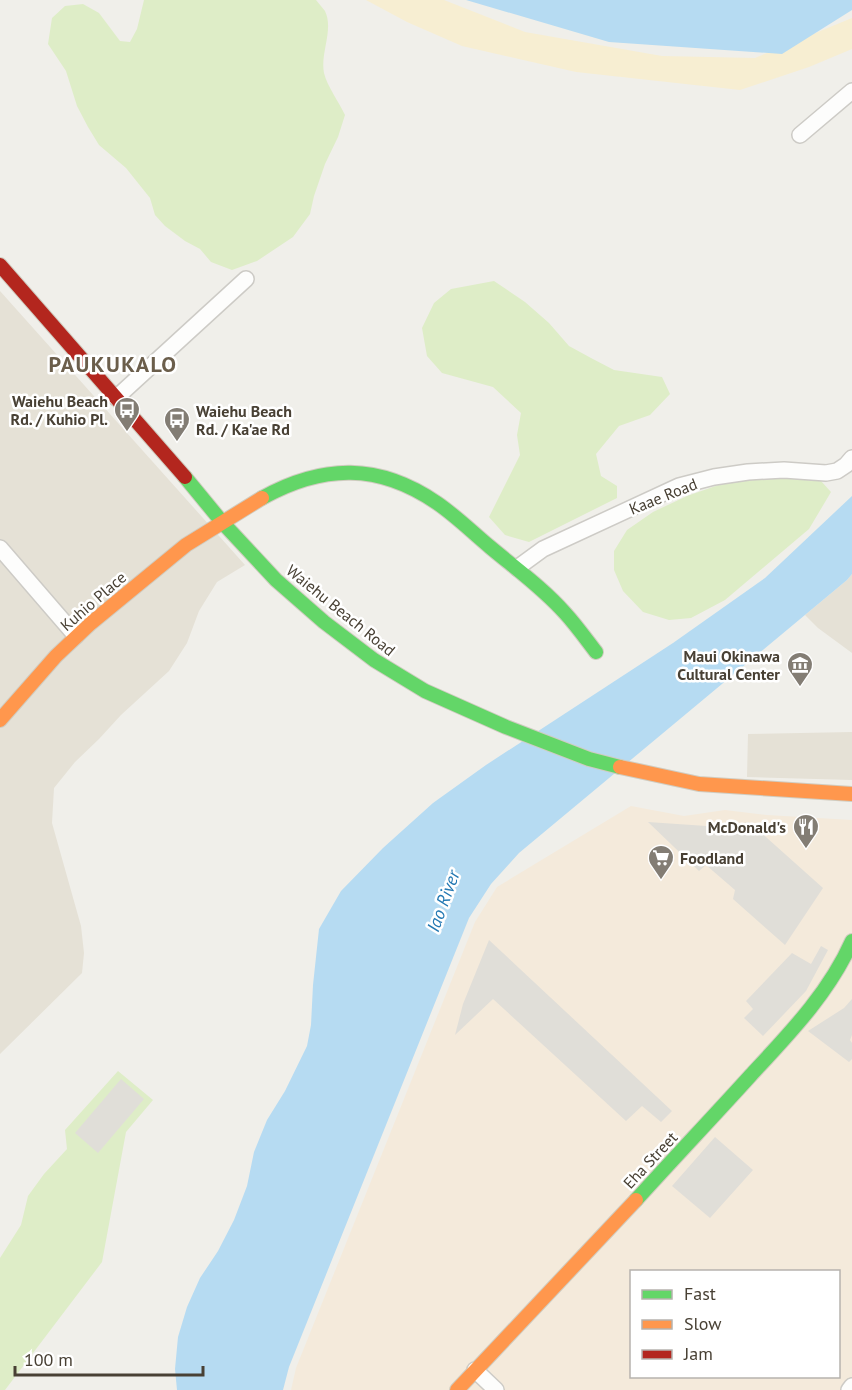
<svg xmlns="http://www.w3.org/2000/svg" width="852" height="1390" font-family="'PT Sans',sans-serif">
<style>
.residential{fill:#e5e1d6}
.commercial{fill:#f4eadb;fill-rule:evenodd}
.green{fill:#deedc7}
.sand{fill:#f7eed2}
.parking{fill:#e0ded8}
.water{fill:#b6dbf2}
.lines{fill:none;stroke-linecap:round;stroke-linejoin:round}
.street-casing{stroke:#cdcbc6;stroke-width:18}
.fast-casing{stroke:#d0ccc0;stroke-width:16}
.slow-casing{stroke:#d0ccc0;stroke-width:16}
.jam-casing{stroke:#d0ccc0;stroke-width:16}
.street{stroke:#fdfdfc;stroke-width:15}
.fast{stroke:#63d668;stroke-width:14}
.slow{stroke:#ff974d;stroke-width:14}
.jam{stroke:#b3261e;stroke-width:14}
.labels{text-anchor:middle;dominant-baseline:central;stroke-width:5;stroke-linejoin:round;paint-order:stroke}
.poi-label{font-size:16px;font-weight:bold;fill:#484034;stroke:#fff;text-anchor:end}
.street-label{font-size:16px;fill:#484034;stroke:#fff}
.water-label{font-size:18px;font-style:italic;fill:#2479b3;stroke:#fff}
.district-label{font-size:22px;font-weight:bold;letter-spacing:1.5px;fill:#6b5e4b;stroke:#fff}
</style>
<rect width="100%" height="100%" fill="#f0efea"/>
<path class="residential" d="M0,291L245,565L217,582L199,611L187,643L169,671L121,715L99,739L75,762L54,788L52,823L81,926L84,953L82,973L0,1054Z
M852,574V653L818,628L805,615L847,580Z
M852,732V780L747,777L748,734Z"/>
<path class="commercial" d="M631,806L684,816L725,810L767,815L852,820V1390H291L296,1368L475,922L497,887ZM632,1272H838V1376H632Z"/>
<path class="green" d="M144,0H316C319,4 322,7 325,11C334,30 320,53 324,73C327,86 339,102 345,115L338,137L325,164L314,196L310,214L293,237L257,261L232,270L211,262L200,249L185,241L165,226L155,215L150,198L126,168L99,145L88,127L77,106L66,71L48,44L52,18L65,6L83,4L99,13L120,41L130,42L137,29Z
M494,281L525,302L549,323L569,346L591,358L614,370L662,377L670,394L650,415L619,426L596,454L601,476L617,486V498L529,542L505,535L489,517L520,455L517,435L521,413L493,387L442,373L427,356L422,328L434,303L451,289Z
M764,474L821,481L831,492L809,529L725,600L691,618L669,620L643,612L623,591L614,570V551L627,530L653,512L687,496L727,482Z
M118,1071L153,1100L126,1132L102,1262L5,1390H0V1258L21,1225L28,1196L44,1174L67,1149L65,1130Z"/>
<path class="sand" d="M366,0H444L525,32L662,56L755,58L852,18V49L809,67L740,90L576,72L462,46L407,22Z"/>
<path class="parking" d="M648,822L721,827L749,822L823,888L785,945L733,899L735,890L706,865L699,871Z
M489,940L672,1111L661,1122L642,1106L626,1121L493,999L455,1035L463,1004Z
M821,946L828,950L806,991L763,1036L744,1018L753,1009L746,1001L792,953L811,964Z
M852,999V1035L850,1040L852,1043V1059L849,1062L808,1031L844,1008Z
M121,1079L144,1099L98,1153L75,1133Z
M715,1137L753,1170L710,1218L672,1186Z"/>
<path class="water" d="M466,0H852V10L782,54L609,42Z
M852,496V574L847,580L519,853L491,884L469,918L289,1367L283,1390H177L175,1369L178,1337L187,1307L200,1278L218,1251L234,1220L247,1186L254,1152L267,1120L285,1091L307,1046L311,1025L313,985L319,929L341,891L383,848L433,803L486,765L673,643L765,578Z"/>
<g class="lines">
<defs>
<path id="street" d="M800,135L852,91
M116,398L246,279
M0,548L76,636
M517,568L543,549L679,486L714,477L748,472L784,470L826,473L837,471L846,465L852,458
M475,1370L496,1390
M849,1390L852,1386"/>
<path id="fast" d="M185,477L222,522L276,580L324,622L374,660L425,691L506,727L589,759L620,767
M262,498C323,464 379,463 437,503C456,516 472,532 490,547C515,568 543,588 565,613C576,625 586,639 596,652
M636,1200C674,1158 713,1117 751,1075C789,1034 829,993 852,941"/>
<path id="slow" d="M0,720L56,656L91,623L186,545L262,498
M620,767L699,784L852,794
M457,1390L636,1200"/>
<path id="jam" d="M0,265L185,477"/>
</defs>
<use href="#street" class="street-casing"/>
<use href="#fast" class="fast-casing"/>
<use href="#slow" class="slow-casing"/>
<use href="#jam" class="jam-casing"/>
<use href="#street" class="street"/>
<use href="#fast" class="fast"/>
<use href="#slow" class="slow"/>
<use href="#jam" class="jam"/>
</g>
<defs>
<symbol id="bus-pin" viewBox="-11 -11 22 30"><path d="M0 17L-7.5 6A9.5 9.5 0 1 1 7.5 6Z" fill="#837d74" stroke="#fff"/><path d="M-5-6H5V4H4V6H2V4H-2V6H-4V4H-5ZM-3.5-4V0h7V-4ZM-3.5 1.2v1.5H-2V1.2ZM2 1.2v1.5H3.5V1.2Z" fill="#fff"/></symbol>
<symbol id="museum-pin" viewBox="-11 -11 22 30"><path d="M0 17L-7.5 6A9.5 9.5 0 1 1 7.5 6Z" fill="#837d74" stroke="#fff"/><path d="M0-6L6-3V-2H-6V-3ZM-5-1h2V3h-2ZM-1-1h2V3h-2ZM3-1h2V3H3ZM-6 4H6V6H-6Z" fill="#fff"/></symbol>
<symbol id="restaurant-pin" viewBox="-11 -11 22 30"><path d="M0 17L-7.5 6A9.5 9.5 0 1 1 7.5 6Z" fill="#837d74" stroke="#fff"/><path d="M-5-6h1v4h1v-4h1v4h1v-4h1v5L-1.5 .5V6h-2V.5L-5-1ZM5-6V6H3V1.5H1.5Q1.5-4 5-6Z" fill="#fff"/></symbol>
<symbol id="supermarket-pin" viewBox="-11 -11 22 30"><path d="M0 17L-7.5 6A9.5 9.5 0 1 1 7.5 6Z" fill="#837d74" stroke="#fff"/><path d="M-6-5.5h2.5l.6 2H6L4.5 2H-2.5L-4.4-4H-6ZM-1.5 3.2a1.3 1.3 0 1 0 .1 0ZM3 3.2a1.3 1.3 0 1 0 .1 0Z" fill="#fff"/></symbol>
</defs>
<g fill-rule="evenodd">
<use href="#bus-pin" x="112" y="395" width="30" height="40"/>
<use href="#bus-pin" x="162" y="405" width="30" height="40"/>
<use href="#museum-pin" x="785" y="650" width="30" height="40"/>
<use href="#restaurant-pin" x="791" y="812" width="30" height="40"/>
<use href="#supermarket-pin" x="646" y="843" width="30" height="40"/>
</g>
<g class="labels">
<g class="poi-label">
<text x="108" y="401">Waiehu Beach<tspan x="108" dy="18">Rd. / Kuhio Pl.</tspan></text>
<text x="196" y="411" text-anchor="start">Waiehu Beach<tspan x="196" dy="18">Rd. / Ka'ae Rd</tspan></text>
<text x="780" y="656">Maui Okinawa<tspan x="780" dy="18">Cultural Center</tspan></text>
<text x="786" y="827">McDonald's</text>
<text x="680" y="858" text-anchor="start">Foodland</text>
</g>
<g class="street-label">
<text transform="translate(663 496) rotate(-22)">Kaae Road</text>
<text transform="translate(93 601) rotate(-41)">Kuhio Place</text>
<text transform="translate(341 610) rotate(39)">Waiehu Beach Road</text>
<text transform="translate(650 1160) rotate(-47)">Eha Street</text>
</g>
<g class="water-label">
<text transform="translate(443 901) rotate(-70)">Iao River</text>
</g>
<g class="district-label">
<text x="113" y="364">PAUKUKALO</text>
</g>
</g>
<rect x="630" y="1270" width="210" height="108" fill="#ffffff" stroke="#b6b3ae" stroke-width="1.5"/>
<rect x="642" y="1290" width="30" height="9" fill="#63d668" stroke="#b6b3ae" stroke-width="1.5"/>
<text x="684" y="1300" font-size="18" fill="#484034">Fast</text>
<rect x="642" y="1320" width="30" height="9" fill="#ff974d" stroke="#b6b3ae" stroke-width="1.5"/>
<text x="684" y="1330" font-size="18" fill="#484034">Slow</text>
<rect x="642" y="1350" width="30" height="9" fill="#b3261e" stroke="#b6b3ae" stroke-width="1.5"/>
<text x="684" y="1360" font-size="18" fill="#484034">Jam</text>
<path d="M15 1366v9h188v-9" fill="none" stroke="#484034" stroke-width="3"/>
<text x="24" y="1366" font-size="18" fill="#484034" stroke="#ffffff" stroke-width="4.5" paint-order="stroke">100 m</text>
</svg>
